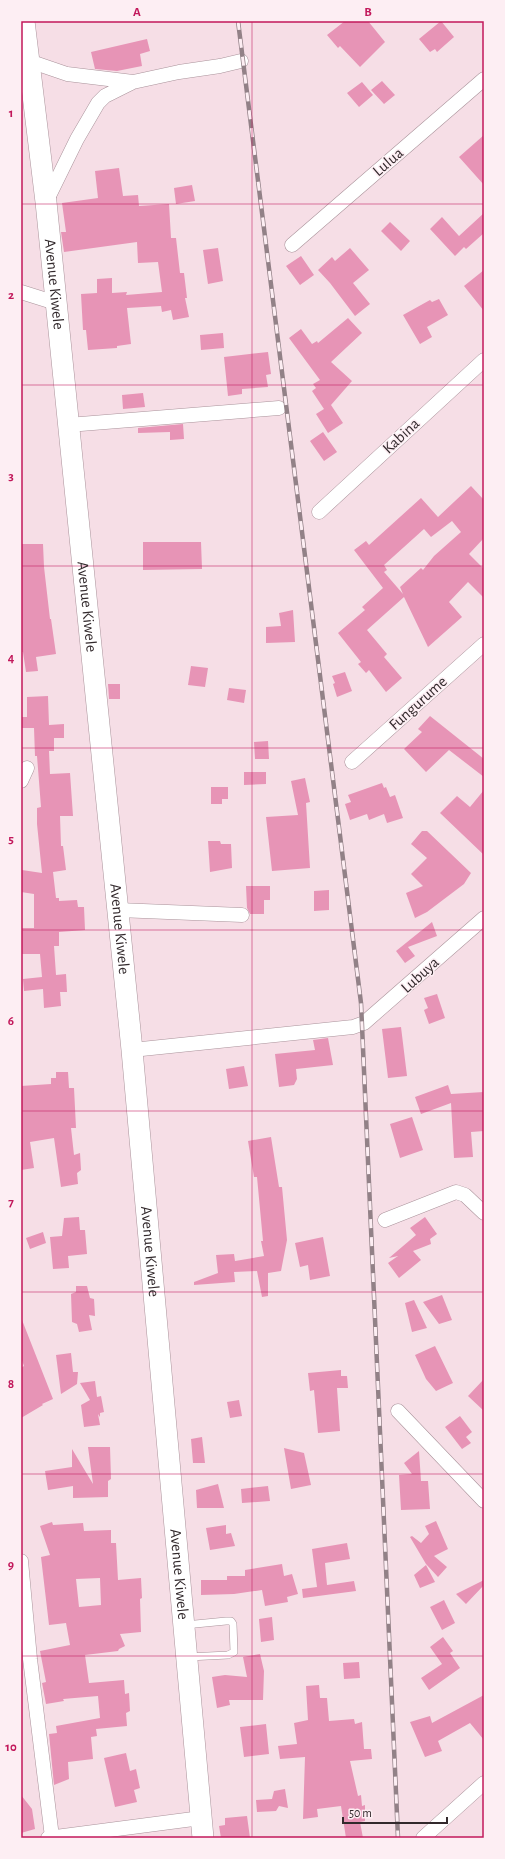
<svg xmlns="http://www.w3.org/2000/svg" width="505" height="1859" font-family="'Alegreya Sans',sans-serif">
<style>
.building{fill:#e794b6;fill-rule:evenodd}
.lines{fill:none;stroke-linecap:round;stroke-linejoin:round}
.lane-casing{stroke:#aa939b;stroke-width:8}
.street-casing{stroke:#aa939b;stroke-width:15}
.secondary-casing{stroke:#aa939b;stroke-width:22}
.lane{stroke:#fff;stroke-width:7}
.street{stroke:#fff;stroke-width:14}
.secondary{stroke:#fff;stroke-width:21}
.rail-casing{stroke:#928187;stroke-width:4.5}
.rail{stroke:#fdeef3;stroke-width:3;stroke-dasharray:9;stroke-linecap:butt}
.grid{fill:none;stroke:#c2185b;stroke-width:1;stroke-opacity:0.55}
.labels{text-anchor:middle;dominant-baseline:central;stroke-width:3;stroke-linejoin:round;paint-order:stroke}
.street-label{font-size:16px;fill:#32292c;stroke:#fdeef3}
.neatline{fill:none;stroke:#c2185b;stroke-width:1.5}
.grid-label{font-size:13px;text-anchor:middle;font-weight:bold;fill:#c2185b}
</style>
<rect width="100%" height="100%" fill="#f6dee6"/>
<path class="building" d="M345,21H368L385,42L360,67L340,46L338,48L327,35Z
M441,21L454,37L437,52L435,49L430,52L419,39Z
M147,39L150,51L140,54L142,66L117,71L95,69L91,52Z
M382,81L395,95L384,104L371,90Z
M362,82L373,95L359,107L347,93Z
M484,135V185L459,157Z
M119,168L123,196L138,195L139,206L169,204L171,238H176L180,273H184L187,298H185L189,317L173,320L171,310L162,312L161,306L127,308L131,344L117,346V348L88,350L86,330H83L81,294L97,293V279L112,278V293L127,292L126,295L162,292L158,262L138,263L137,242L64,252L61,232H66L62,203L98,198L95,171Z
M192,185L195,201L176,204L174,188Z
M484,213V233L466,249L464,247L455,256L430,229L442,217L459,236Z
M390,222L410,241L401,251L381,231Z
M218,248L223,281L208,284L203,250Z
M350,248L369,270L353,283L370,304L355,316L330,283L318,270L332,257L335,261Z
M301,256L314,275L300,285L286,266Z
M484,270V311L464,286Z
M439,299L448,315L427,327L432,337L420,344L403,315L430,300L432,302Z
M348,318L362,333L331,362L352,381L331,405L343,423L328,433L316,414L324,409L312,391L316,388L313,384L320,380L289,338L301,329L312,344L317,341L318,343Z
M223,333L224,348L201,350L200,335Z
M268,352L271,374L266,375L268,387L242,389V394L228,396L224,357Z
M143,393L145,407L123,409L122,395Z
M183,424L184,439L170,440V432L138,433V428Z
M323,432L337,452L324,461L310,441Z
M471,486L484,500V538L469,554L484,569V598L468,582L449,602L462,617L428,647L404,597L367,630L387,654L384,657L402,678L386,692L369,670L366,673L358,664L361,662L338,633L365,610L362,607L383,588L354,550L366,541L369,545L421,498L438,517ZM452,521L461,532L434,556L423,570L421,568L400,587L403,594L384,572L387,570L384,565L424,529L431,537Z
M143,542H201L202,569L143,570Z
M21,544H43L44,567L50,619H51L56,654L36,657L38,671L26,672L23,652H21Z
M293,610L295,642L266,643V627L281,626L279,613Z
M191,666L208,668L205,687L188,685Z
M345,672L352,691L337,697L333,684L335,683L332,676Z
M108,684H120V699H109Z
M229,688L246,690L244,703L227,700Z
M48,696L49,725L64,724V738H54V751H49L50,774L70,773L73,816H60L61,846H63L66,870L53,872L56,898H59V901L77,900L78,907H84L85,930L59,932V946H54L56,975L66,974L67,992H60L61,1006L44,1008L43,989L24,991L23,979L42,977L40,954H21V928H34V894L21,892L22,870L42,873L37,824V808L41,807L37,756H35L34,728H21V717H27V697Z
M430,716L484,759V777L449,750L426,772L404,749L422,732L418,729Z
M268,741L269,759H255L254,742Z
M244,772H266V784L244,785Z
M305,778L310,802L306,803L310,868L272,871L266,817L298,815L291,781Z
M382,783L384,788L386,787L390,797L395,795L403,818L387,823L384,814L369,820L367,814L350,820L345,804L351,802L348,795Z
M211,787H228V799H222V804H211Z
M484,790V855L440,813L457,796L470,807Z
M422,831H427L471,873L464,884L427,912L415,918L406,893L423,886L411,874L427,858L411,844Z
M208,841H220L221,844H231L232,868L210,872Z
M246,886H270V900H264V914H250L247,908Z
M329,890V910L314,911V891Z
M432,922L437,936L408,947L415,956L405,963L396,951Z
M437,994L445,1018L429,1024L424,1010L428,1008L424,998Z
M401,1027L407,1076L388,1078L382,1029Z
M328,1038L333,1065L296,1069L297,1079L294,1085L279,1087L275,1054L315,1050L313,1040Z
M244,1066L248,1086L229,1089L226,1069Z
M56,1072H68L69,1088H74L76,1128H71L74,1155L80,1153L81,1170L77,1173L78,1184L61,1187L54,1138L30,1142L34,1168L21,1170V1086L51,1084V1078H56Z
M448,1085L451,1094L484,1092V1131L471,1132L473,1157L454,1158L451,1103L421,1114L415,1097Z
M412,1117L423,1150L400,1158L390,1124Z
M271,1137L279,1187H282L287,1240L281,1271L268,1273V1296L262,1297L257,1271L234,1272L235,1282L194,1285V1282L218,1273L216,1255L234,1254L235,1261L264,1256L261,1241H263L257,1177H254L248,1141Z
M79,1217L80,1230H85L87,1254L68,1256L69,1268L53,1269L50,1237L62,1236L64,1218Z
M425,1217L437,1234L430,1239L431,1244L413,1251L421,1260L399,1278L388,1263L398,1256L389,1258L416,1235L410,1228Z
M43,1232L46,1243L30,1249L26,1238Z
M323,1237L330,1276L310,1280L308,1265L300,1267L295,1243Z
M76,1286H87L90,1298L94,1299L95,1316L89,1315L92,1330L79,1332L77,1324L72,1322L71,1294L76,1292Z
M442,1295L452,1320L439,1324L423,1302Z
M414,1300L427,1328L412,1332L405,1303Z
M22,1320L53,1399L42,1404L43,1405L21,1418V1368L24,1366L21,1357Z
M435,1346L453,1383L436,1391L426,1379L415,1355Z
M71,1353L73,1372H78L77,1384L61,1394L56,1355Z
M341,1370V1376H347L348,1388H337L340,1431L318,1433L314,1390L310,1391L308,1373Z
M484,1379V1411L468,1396Z
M95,1381L97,1397L101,1396L104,1412L100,1413V1417L98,1414L100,1425L84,1427L81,1405L90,1400L80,1383Z
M239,1400L242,1416L230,1418L227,1402Z
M460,1416L472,1432L466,1437L471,1443L462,1449L445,1427Z
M202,1437L205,1463H193L191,1439Z
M88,1447H110L111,1479L108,1481V1497L73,1498V1486L48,1490L45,1471L72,1467V1449L93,1484Z
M284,1448L304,1453L311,1485L291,1489Z
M419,1451L421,1481H428L430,1509L401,1510L399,1475L412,1474L404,1463Z
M218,1484L224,1508H197L196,1490Z
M268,1486L270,1501L242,1503L241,1489Z
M436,1521L448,1549L434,1556L447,1567L438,1577L426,1564L410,1537L412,1536L421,1543L429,1534L425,1526Z
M52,1522L53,1525L83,1523L84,1531L111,1530V1543H116L118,1580L141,1578L142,1598L140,1599L141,1632L120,1634L125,1646L119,1649L118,1651L85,1655L89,1683L124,1680L125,1694L129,1693L130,1711L126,1713L127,1726L96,1729L97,1736L91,1737L93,1759L68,1762L69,1779L54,1785L49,1734L57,1733L56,1726L100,1718L98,1696L63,1699L64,1701L46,1704L42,1683L46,1682L40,1651L70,1645L66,1623L49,1625L41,1557L50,1555L40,1526ZM100,1578L101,1605L79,1607L76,1579Z
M226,1525V1534L231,1533L235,1546L210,1550L206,1528Z
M347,1543L350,1559L325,1563L327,1585L354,1581L356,1591L303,1598L302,1589L317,1587L312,1549Z
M282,1564L284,1576L292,1574L298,1594L287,1597L288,1602L265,1606L262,1590L234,1594L201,1595V1580H227V1576H245V1570Z
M426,1565L435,1582L420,1588L414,1575Z
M484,1580V1585L466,1604L456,1594Z
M444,1600L455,1623L442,1630L430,1607Z
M272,1617L274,1640L261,1642L259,1619Z
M443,1637L453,1651L450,1653L460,1668L429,1690L421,1678L442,1664L430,1647Z
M260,1654L264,1671L263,1700H229L230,1705L217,1708L212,1677L225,1675L247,1677L243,1657Z
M359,1662L360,1678L344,1679L343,1663Z
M319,1685L320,1698H327L329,1721L354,1719L355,1724L362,1722L364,1749H371L372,1759L350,1761L358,1796L361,1795L362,1806L365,1805V1821L360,1822L363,1838H346L341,1806L317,1809L318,1817L303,1819L305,1757L280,1759L278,1746L297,1744L294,1723L308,1720L306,1686Z
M484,1695V1740L470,1723L438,1741L442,1751L425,1757L410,1722L430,1716L432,1723Z
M266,1724L269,1754L244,1757L240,1727Z
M126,1753L130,1771L136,1769L140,1788L134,1790L137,1802L115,1807L104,1758Z
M285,1789L288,1808L279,1806L276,1811L257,1812L256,1800L272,1799L274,1791Z
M21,1795L32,1809L35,1829L21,1833Z
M247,1816L250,1838H221L219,1826L225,1825V1818Z"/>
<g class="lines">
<defs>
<path id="lane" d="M185,1625L226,1621H231L233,1624L234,1652L228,1655L188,1657"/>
<path id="street" d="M29,61L67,74L133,82L179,72L220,66L241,61
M46,202L77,139L98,103L105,96L133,82
M292,245L484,79
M21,292L56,303
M68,425L279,408
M319,512L484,360
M352,762L484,644
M21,781L27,768
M118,910L242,915
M132,1050L353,1027L364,1023L484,918
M385,1220L456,1192L465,1195L484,1213
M398,1411L484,1501
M21,1561L30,1659L52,1837
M48,1838L201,1818
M423,1838L484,1783"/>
<g id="secondary">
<path id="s1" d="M24,21L46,202L132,1050L203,1838"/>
</g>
</defs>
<use href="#lane" class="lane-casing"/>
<use href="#street" class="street-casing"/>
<use href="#secondary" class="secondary-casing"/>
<use href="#lane" class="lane"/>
<use href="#street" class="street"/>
<use href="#secondary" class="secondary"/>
<defs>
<path id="rail" d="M238,21L361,1003L398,1838"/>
</defs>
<use href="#rail" class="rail-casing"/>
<use href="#rail" class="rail"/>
</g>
<path class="grid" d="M252,21V1838M21,204H484M21,385H484M21,566H484M21,748H484M21,930H484M21,1111H484M21,1292H484M21,1474H484M21,1656H484"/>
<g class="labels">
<g class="street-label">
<text transform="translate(388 162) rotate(-41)">Lulua</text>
<text stroke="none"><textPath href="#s1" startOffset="265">Avenue Kiwele</textPath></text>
<text transform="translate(401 436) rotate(-43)">Kabina</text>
<text stroke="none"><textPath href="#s1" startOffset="589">Avenue Kiwele</textPath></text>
<text transform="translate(418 703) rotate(-42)">Fungurume</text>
<text stroke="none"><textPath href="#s1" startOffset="913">Avenue Kiwele</textPath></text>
<text transform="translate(420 975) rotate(-42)">Lubuya</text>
<text stroke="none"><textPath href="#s1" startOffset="1237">Avenue Kiwele</textPath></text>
<text stroke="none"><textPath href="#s1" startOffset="1561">Avenue Kiwele</textPath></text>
</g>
</g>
<rect width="505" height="1859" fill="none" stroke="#fdeef3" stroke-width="44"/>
<path d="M343 1817v6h104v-6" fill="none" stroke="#32292c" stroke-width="2"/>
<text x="349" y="1817" font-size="12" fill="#32292c" stroke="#fdeef3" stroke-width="3" paint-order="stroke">50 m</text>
<rect x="22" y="22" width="461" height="1815" class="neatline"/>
<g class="grid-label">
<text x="137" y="16">A</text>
<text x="368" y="16">B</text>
<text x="11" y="117">1</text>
<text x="11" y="299">2</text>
<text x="11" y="480">3</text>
<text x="11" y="662">4</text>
<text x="11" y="843">5</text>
<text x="11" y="1025">6</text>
<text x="11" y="1206">7</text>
<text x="11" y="1388">8</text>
<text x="11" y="1569">9</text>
<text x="11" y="1751">10</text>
</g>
</svg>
